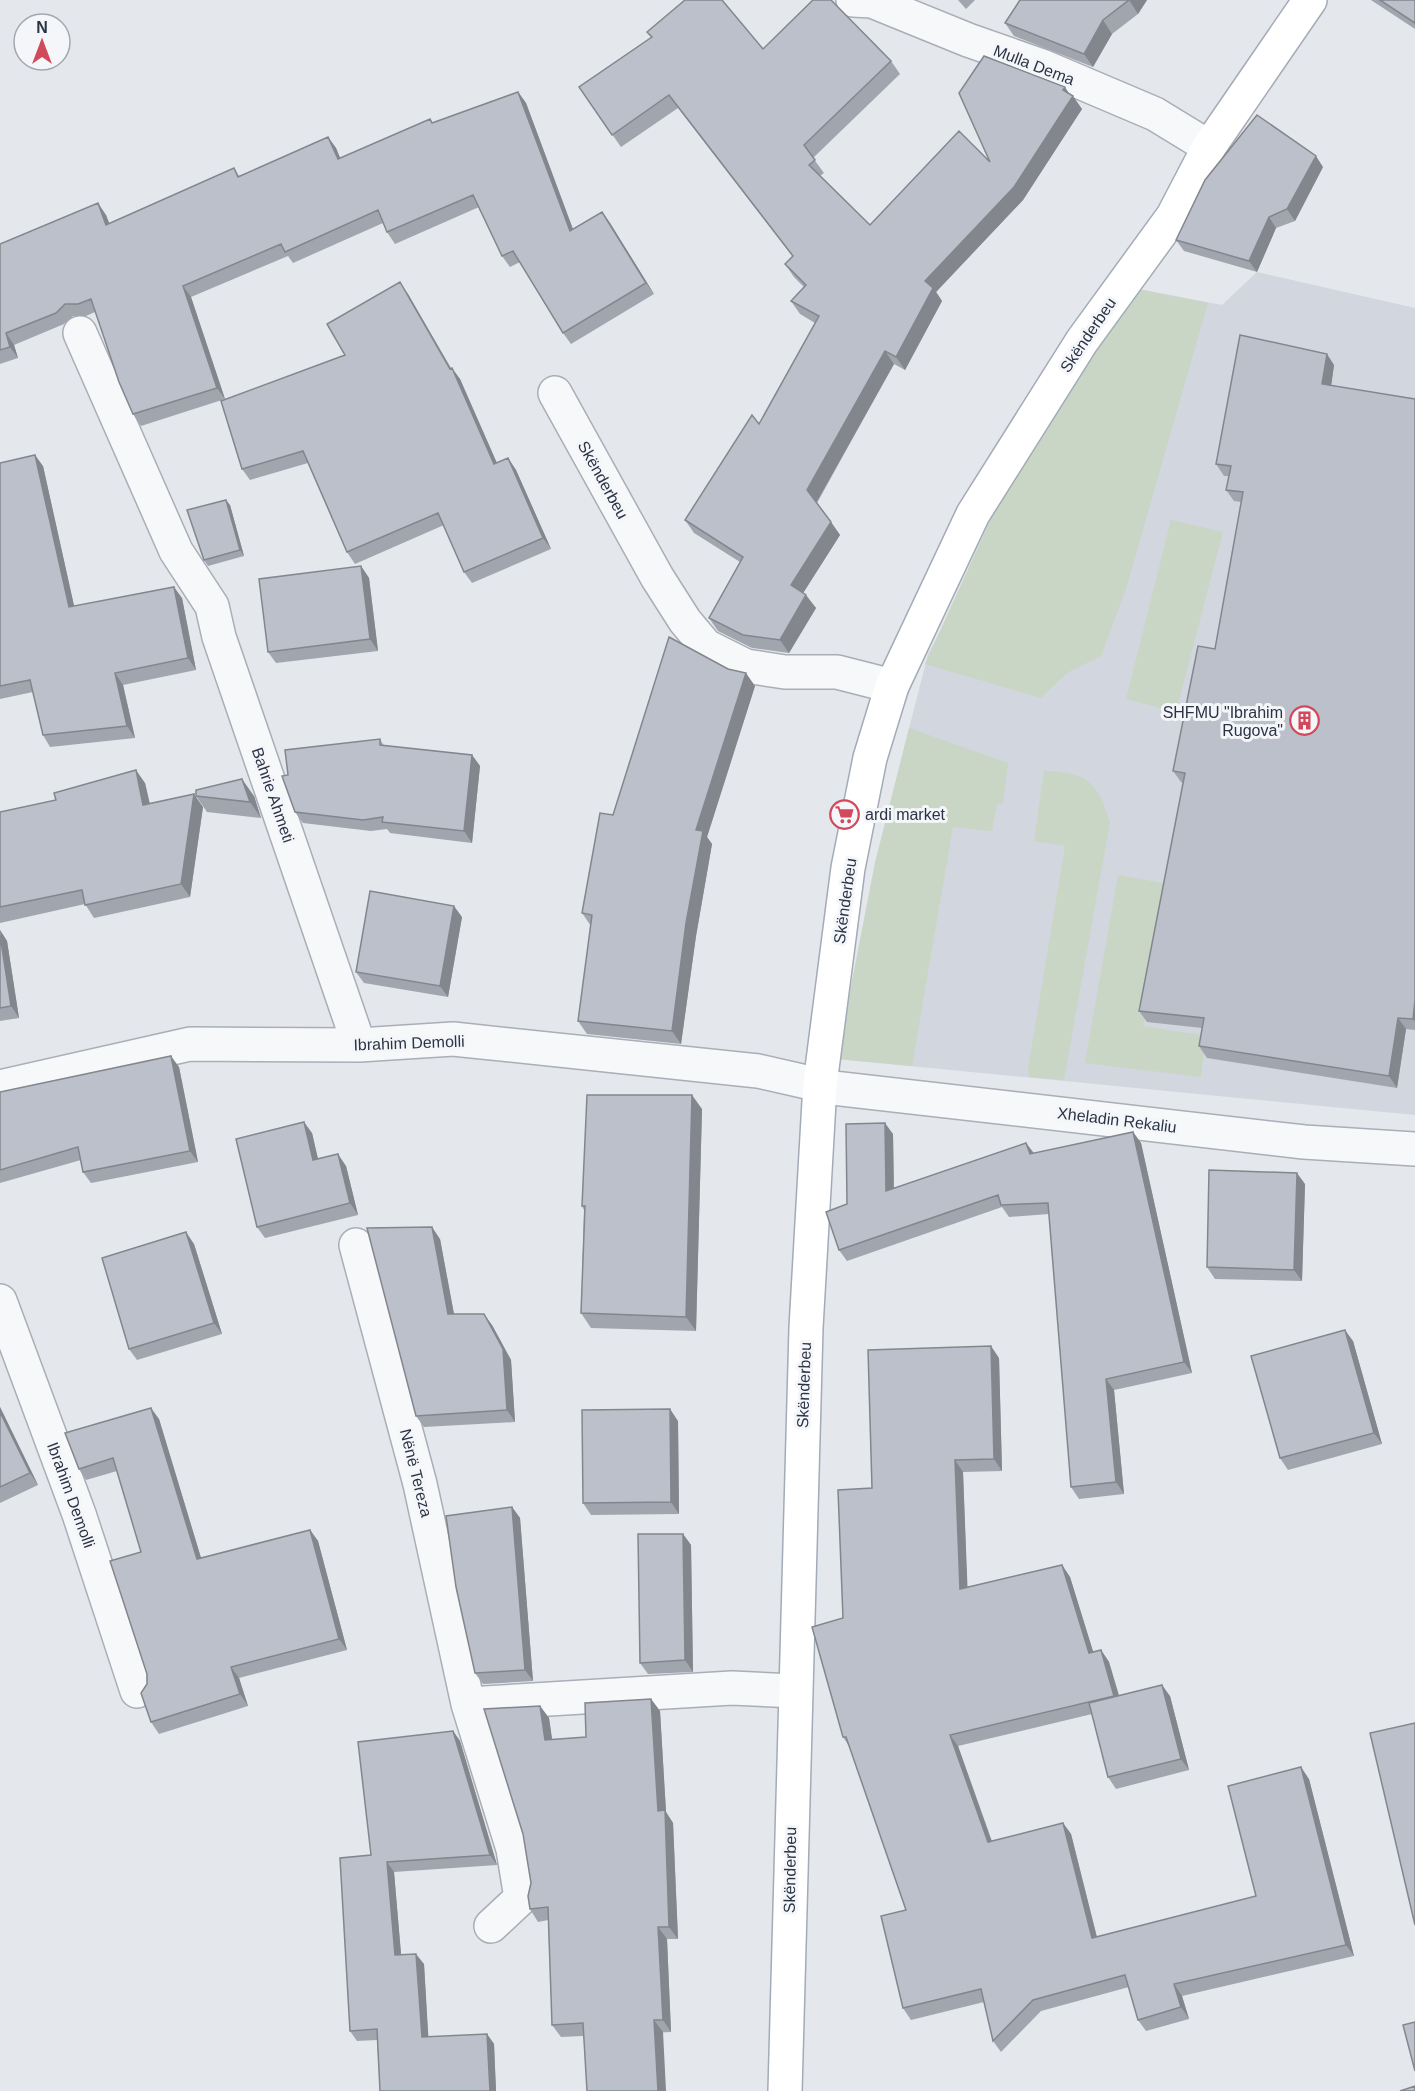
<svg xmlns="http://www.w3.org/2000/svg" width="1415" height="2091" font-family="Arial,sans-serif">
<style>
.built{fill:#d2d6de}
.green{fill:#c9d6c5}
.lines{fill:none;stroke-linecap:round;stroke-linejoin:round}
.minor-casing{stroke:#a9aeb7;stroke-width:36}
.major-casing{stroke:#a3abb8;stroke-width:36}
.minor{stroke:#f7f8fa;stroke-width:33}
.major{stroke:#fff;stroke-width:33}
.wall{fill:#a1a5ae}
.shaded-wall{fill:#83868d}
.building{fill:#bbc0ca;stroke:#83868d;stroke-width:1.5}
.labels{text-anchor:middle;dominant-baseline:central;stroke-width:6;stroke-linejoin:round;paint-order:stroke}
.street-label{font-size:16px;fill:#2b3445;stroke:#f4f6f9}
.poi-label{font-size:16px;fill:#2b3445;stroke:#f4f6f9;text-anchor:end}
</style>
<rect width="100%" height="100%" fill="#e4e7ec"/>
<path class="built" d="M1257,272L1415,308V1115L837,1059L875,863L928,654L1128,287L1222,305Z"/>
<path class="green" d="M1128,287L1208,303L1126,589L1101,656L1067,673L1041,698L925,664L997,505Z
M1171,520L1223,532L1176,712L1126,699Z
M909,728L1008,763L1003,804L997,803L992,831L953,827L912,1066L837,1059L875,863Z
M1044,771C1088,772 1097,782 1110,822L1064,1080L1029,1077L1028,1069L1065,846L1034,841Z
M1118,875L1168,884L1143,1026L1206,1036L1201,1077L1085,1063Z"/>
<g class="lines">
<defs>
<path id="minor" d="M853,0L872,1L968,40L1042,66L1155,114L1209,147
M80,333L176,551L212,606L219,637L359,1045
M555,393L657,577L685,621L706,646L746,666L785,672H837L892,686
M0,1087L190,1044L359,1045L453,1039L758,1071L833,1088L1304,1142L1415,1149
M356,1245L420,1484L468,1704L513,1849L521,1898L491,1926
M0,1301L79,1514L137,1691
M468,1704L732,1688L795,1691"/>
<path id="major" d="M785,2091L806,1328L820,1084L848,868L870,758L892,686L973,514L1082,341L1173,216L1209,147L1310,0"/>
</defs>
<use href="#minor" class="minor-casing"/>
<use href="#major" class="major-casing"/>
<use href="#minor" class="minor"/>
<use href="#major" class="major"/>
</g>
<path class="wall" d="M958,0H975L966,9Z
M1020,0H1147L1138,14L1112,34L1093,67L1014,36L1005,23Z
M1371,0H1415V29Z
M647,32L763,49L891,61L900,74L813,158L824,173L820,176L870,225L990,162L1070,94L1082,109L1023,200L936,292L942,301L905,370L894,364L817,503L840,535L803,593L816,608L789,653L752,648L718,631L709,618L740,562L694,533L685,520L759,424L815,323L800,314L791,301L804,287L794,277L785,264L793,257L678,108L621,147L579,87L651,37Z
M518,92L526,103L573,229L602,212L610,223L654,294L571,344L563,333L520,262L510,267L502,256L479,207L395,244L387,232L383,223L293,263L288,256L191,297L225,399L141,426L133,414L95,312L86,316H73L64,324L14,345L18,358L0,364V244L106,215L109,223L234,168L239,176L328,137L336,148L340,158L430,119L433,123Z
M1323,167L1295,221L1276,228L1257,272L1184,251L1176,240Z
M408,294L451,368L460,379L497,463L508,458L516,470L551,549L472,583L464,572L444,525L355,564L347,552L308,463L250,480L242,469L345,355Z
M1334,365L1331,385L1415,399V1030L1406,1029L1397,1088L1207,1058L1199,1046L1202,1028L1147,1022L1139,1011L1184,783L1181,782L1173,771L1215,649L1241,502L1234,501L1226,490L1229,476H1224L1216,464Z
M0,463L43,466L74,606L182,598L196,670L123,685L135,738L50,747L43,735L33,692L0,699Z
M230,505L244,556L208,566L204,560Z
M361,566L369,578L378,651L276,663L268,652Z
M755,686L707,837L712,844L696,936L681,1044L587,1034L578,1021L591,926L582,913L613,815Z
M380,739L384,746L472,755L480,766L472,843L390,833L387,829L371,831L303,823L295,812L288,775Z
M145,783L150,804L203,807L190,897L94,918L85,904L0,923V812Z
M196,796H254L261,818L207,812Z
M462,917L448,997L364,983L356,972Z
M0,930L7,941L19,1018L0,1021Z
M179,1067L198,1162L91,1183L83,1172L81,1160L0,1183V1092Z
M702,1109L696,1331L591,1328L581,1313L584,1210L582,1206Z
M1133,1132L1141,1143L1192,1373L1114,1390L1124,1494L1079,1499L1071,1487L1049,1214L1009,1217L1002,1207L847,1261L839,1250L847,1204L893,1134L894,1188L1026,1143L1034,1153Z
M312,1133L318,1159L346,1166L358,1215L265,1238L257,1227Z
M1305,1184L1302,1281L1215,1279L1207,1267Z
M440,1239L454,1314L492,1325L511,1360L515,1422L424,1427L416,1416Z
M194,1244L222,1334L137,1360L129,1349Z
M1353,1341L1382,1444L1288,1470L1280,1458Z
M999,1358L1002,1471L963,1472L967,1587L1062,1565L1070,1577L1093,1652L1101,1650L1109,1662L1119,1695L1170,1696L1189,1770L1116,1789L1108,1777L1092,1714L958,1746L992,1841L1063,1823L1071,1834L1097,1937L1256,1896L1309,1779L1354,1956L1182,1996L1189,2019L1146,2031L1138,2020L1129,1987L1041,2011L1001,2052L993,2041L984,2002L911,2020L903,2008L906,1910L849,1746L843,1737V1618L872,1488Z
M0,1407L38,1485L0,1503Z
M159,1419L201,1558L310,1530L318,1541L347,1650L239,1678L248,1706L159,1734L151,1722L147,1684L141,1552L117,1471L86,1480L79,1469Z
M678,1421L679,1514L591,1515L583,1503Z
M512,1507L520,1518L533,1681L483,1684L475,1673Z
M683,1534L691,1545L693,1672L648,1674L640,1663Z
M651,1699L660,1711L666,1812L673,1823L678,1939H667L671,2032L561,2037L552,2025L548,1920L538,1922L530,1909L540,1706L549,1718L552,1740L586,1737Z
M453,1731L460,1741L497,1865L394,1872L401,1955L424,1964L428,2037L487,2034L494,2044L496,2091H380L377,2040L357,2041L350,2031L371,1855Z"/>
<path class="shaded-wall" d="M1129,0H1147L1138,14Z
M1103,20L1112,34L1093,67L1084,54Z
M1065,87L1072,98L1073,96L1082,109L1023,200L936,292L942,301L905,370L896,357L925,281Z
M518,92L526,103L578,243L570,231Z
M328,137L336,148L345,170L338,159Z
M1316,156L1323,167L1295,221L1287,209Z
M98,203L106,215L114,236L106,225Z
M602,212L610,223L654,294L646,283Z
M1269,217L1276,228L1257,272L1249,261Z
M400,282L408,294L455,376L452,368L460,379L502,475L494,464L450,369Z
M183,286L191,297L225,399L217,388Z
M6,333L14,345L18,358L10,347Z
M885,351L894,364L816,503L807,490Z
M1327,354L1334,365L1330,395L1322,384Z
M35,455L43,466L77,619L69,607Z
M508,458L516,470L551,549L543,538Z
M226,500L230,505L244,556L240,550Z
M831,522L840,535L800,598L791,585Z
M361,566L369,578L378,651L370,639Z
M174,587L182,598L196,670L188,658Z
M806,595L816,608L789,653L780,640Z
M115,673L123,685L135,738L127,726Z
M746,673L755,686L707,837L712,844L696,936L681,1044L672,1031L696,830Z
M472,755L480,766L472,843L464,831Z
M136,770L145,783L153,819L143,805Z
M242,779L254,796L261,818L250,802Z
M194,794L203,807L190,897L181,884Z
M454,906L462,917L448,997L440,986Z
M0,930L7,941L19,1018L11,1006Z
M1415,1000V1022L1413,1019Z
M1398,1018L1406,1029L1397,1088L1389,1076Z
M171,1056L179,1067L198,1162L190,1151Z
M692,1095L702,1109L696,1331L686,1317Z
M304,1122L312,1133L321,1172L313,1160Z
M885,1123L893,1134L894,1202L886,1191Z
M1133,1132L1141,1143L1192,1373L1184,1362Z
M1026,1143L1034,1154H1030Z
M338,1154L346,1166L358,1215L350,1203Z
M1297,1173L1305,1184L1302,1281L1294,1270Z
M432,1227L440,1239L456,1325L448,1314Z
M186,1232L194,1244L222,1334L214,1323Z
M484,1314L492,1325L511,1360L515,1422L507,1410Z
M1345,1330L1353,1341L1382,1444L1374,1433Z
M991,1346L999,1358L1002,1471L994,1459Z
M1106,1379L1114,1390L1124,1494L1116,1482Z
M0,1407L38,1485L30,1473L0,1412Z
M151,1408L159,1419L205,1571L197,1559Z
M670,1409L678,1421L679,1514L671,1502Z
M955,1460L963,1472L968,1600L960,1589Z
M512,1507L520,1518L533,1681L525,1670Z
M310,1530L318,1541L347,1650L339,1639Z
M683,1534L691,1545L693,1672L685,1660Z
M1062,1565L1070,1577L1097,1664L1089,1653Z
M1101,1650L1109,1662L1122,1707L1114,1696Z
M231,1667L239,1678L248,1706L240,1694Z
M1162,1685L1170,1696L1189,1770L1181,1759Z
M651,1699L660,1711L666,1812L673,1823L678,1939L669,1927L658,1811Z
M540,1706L549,1718L554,1752L545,1740Z
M453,1731L460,1741L497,1865L490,1855Z
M950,1735L958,1746L996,1854L988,1842Z
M1301,1767L1309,1779L1354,1956L1346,1945Z
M1063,1823L1071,1834L1100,1950L1092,1938Z
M387,1862L394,1872L402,1965L395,1955Z
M658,1927L667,1939L671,2032L663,2020Z
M416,1954L424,1964L429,2047L422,2037Z
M1174,1984L1182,1996L1189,2019L1181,2007Z
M654,2020L663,2032L666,2091H658Z
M487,2034L494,2044L496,2091H490Z"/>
<path class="building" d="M685,0H722L763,49L813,0H831L891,61L804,145L815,160L809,165L870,225L959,131L990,162L959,93L984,56L1065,87L1063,90L1073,96L1014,187L925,281L933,288L896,357L885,351L807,490L831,522L791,585L806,595L780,640L743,635L709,618L743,557L685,520L752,415L759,424L819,316L791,301L806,285L785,264L793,256L669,95L612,135L579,87L652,37L647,32Z
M1020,0H1129L1103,20L1084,54L1005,23Z
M1380,0H1415V23Z
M518,92L570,231L602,212L646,283L563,333L513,251L502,256L473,195L387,232L378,210L285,252L281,244L183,286L217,388L133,414L119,382L91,299L78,304H65L56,313L6,333L10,347L0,350V244L98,203L106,225L234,168L238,177L328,137L338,159L430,119L432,123Z
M1257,115L1316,156L1287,209L1269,217L1249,261L1176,240L1205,180Z
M400,282L450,369L452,368L494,464L508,458L543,538L464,572L438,513L347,552L303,451L242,469L221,401L345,355L327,324Z
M1240,335L1327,354L1322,384L1415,399V1000L1413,1019L1398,1018L1389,1076L1199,1046L1204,1018L1139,1011L1185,773L1173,771L1198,646L1215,649L1243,492L1226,490L1231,466L1216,464Z
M35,455L69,607L174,587L188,658L115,673L127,726L43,735L30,680L0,686V463Z
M226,500L240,550L204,560L187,510Z
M361,566L370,639L268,652L259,579Z
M669,637L728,669L746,673L696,830L703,831L686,923L672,1031L578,1021L592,915L582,913L600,813L613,815Z
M380,739V745L472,755L464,831L382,822L383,817L363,820L295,812L282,776L288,775L285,750Z
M136,770L143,805L194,794L181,884L85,905L82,890L0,907V812L56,800L54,793Z
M242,779L250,802L196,796V790Z
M370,891L454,906L440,986L356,972Z
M0,935L11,1006L0,1008Z
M171,1056L190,1151L83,1172L78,1147L0,1170V1092Z
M587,1095H692L686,1317L581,1313L585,1206H582Z
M304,1122L313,1160L338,1154L350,1203L257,1227L236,1139Z
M885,1123L886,1191L1026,1143L1030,1154L1133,1132L1184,1362L1106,1379L1116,1482L1071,1487L1048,1203L1001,1205L998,1195L839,1250L826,1212L847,1204L846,1124Z
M1209,1170L1297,1173L1294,1270L1207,1267Z
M432,1227L448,1314H484L503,1349L507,1410L416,1416L367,1228Z
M186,1232L214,1323L129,1349L102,1258Z
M1345,1330L1374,1433L1280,1458L1251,1356Z
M991,1346L994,1459L955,1460L960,1589L1062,1565L1089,1653L1101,1650L1114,1696L950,1735L988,1842L1063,1823L1092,1938L1256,1896L1228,1786L1301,1767L1346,1945L1174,1984L1181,2007L1138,2020L1125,1975L1033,2000L993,2041L981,1989L903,2008L881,1916L906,1910L846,1737H843L812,1627L843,1618L838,1490L872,1488L868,1350Z
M151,1408L197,1559L310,1530L339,1639L231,1667L240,1694L151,1722L141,1693L147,1684V1674L110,1561L141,1552L113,1458L79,1469L65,1433Z
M670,1409L671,1502L583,1503L582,1410Z
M0,1412L30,1473L0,1487Z
M512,1507L525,1670L475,1673L456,1587L446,1516Z
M638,1534H683L685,1660L640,1663Z
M1162,1685L1181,1759L1108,1777L1089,1703Z
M651,1699L658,1811L665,1810L669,1927H658L663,2020H654L658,2091H587L583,2023L552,2025L548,1907L530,1909L528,1896L531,1883L523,1834L484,1709L540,1706L545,1740L586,1737L585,1703Z
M1415,1723V1925L1370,1733Z
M453,1731L490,1855L387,1862L395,1955L416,1954L422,2037L487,2034L490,2091H380L377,2029L350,2031L340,1858L371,1855L358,1742Z
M1415,2022V2071L1403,2025Z
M1415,2086V2091H1400Z"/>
<defs>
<symbol id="building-ring" viewBox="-11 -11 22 22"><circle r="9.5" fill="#f4f6f9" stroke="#d1495b" stroke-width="1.5"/><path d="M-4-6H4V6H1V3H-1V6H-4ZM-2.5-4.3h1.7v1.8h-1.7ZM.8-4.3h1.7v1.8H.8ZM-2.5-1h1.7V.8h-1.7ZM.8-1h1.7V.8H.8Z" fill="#d1495b"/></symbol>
<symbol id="supermarket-ring" viewBox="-11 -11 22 22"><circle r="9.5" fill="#f4f6f9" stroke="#d1495b" stroke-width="1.5"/><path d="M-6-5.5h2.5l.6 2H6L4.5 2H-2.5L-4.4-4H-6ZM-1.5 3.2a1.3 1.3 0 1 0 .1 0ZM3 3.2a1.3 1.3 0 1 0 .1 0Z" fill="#d1495b"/></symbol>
</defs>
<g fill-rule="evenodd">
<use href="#building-ring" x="1288" y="704" width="33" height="33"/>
<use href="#supermarket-ring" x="828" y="798" width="33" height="33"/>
</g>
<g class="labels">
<g class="street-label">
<text transform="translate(1034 65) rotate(21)">Mulla Dema</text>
<text transform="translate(1088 335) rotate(-56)">Skënderbeu</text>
<text transform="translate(603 480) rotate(61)">Skënderbeu</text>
<text transform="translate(273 795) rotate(71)">Bahrie Ahmeti</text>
<text transform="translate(845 901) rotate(-82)">Skënderbeu</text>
<text transform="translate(409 1043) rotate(-2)">Ibrahim Demolli</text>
<text transform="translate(1117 1120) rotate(7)">Xheladin Rekaliu</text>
<text transform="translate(804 1385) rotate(-88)">Skënderbeu</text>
<text transform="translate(416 1473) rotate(76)">Nënë Tereza</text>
<text transform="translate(71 1495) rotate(70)">Ibrahim Demolli</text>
<text transform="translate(790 1870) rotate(-89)">Skënderbeu</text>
</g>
<g class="poi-label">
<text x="1283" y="712">SHFMU "Ibrahim<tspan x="1283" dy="18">Rugova"</tspan></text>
<text x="865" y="814" text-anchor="start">ardi market</text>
</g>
</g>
<g transform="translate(42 42)"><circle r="28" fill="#f4f6f9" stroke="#a4a8b1" stroke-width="1.5"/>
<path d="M0-4.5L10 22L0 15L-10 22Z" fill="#d1495b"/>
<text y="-9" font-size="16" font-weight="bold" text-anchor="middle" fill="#2b3445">N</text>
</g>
</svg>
